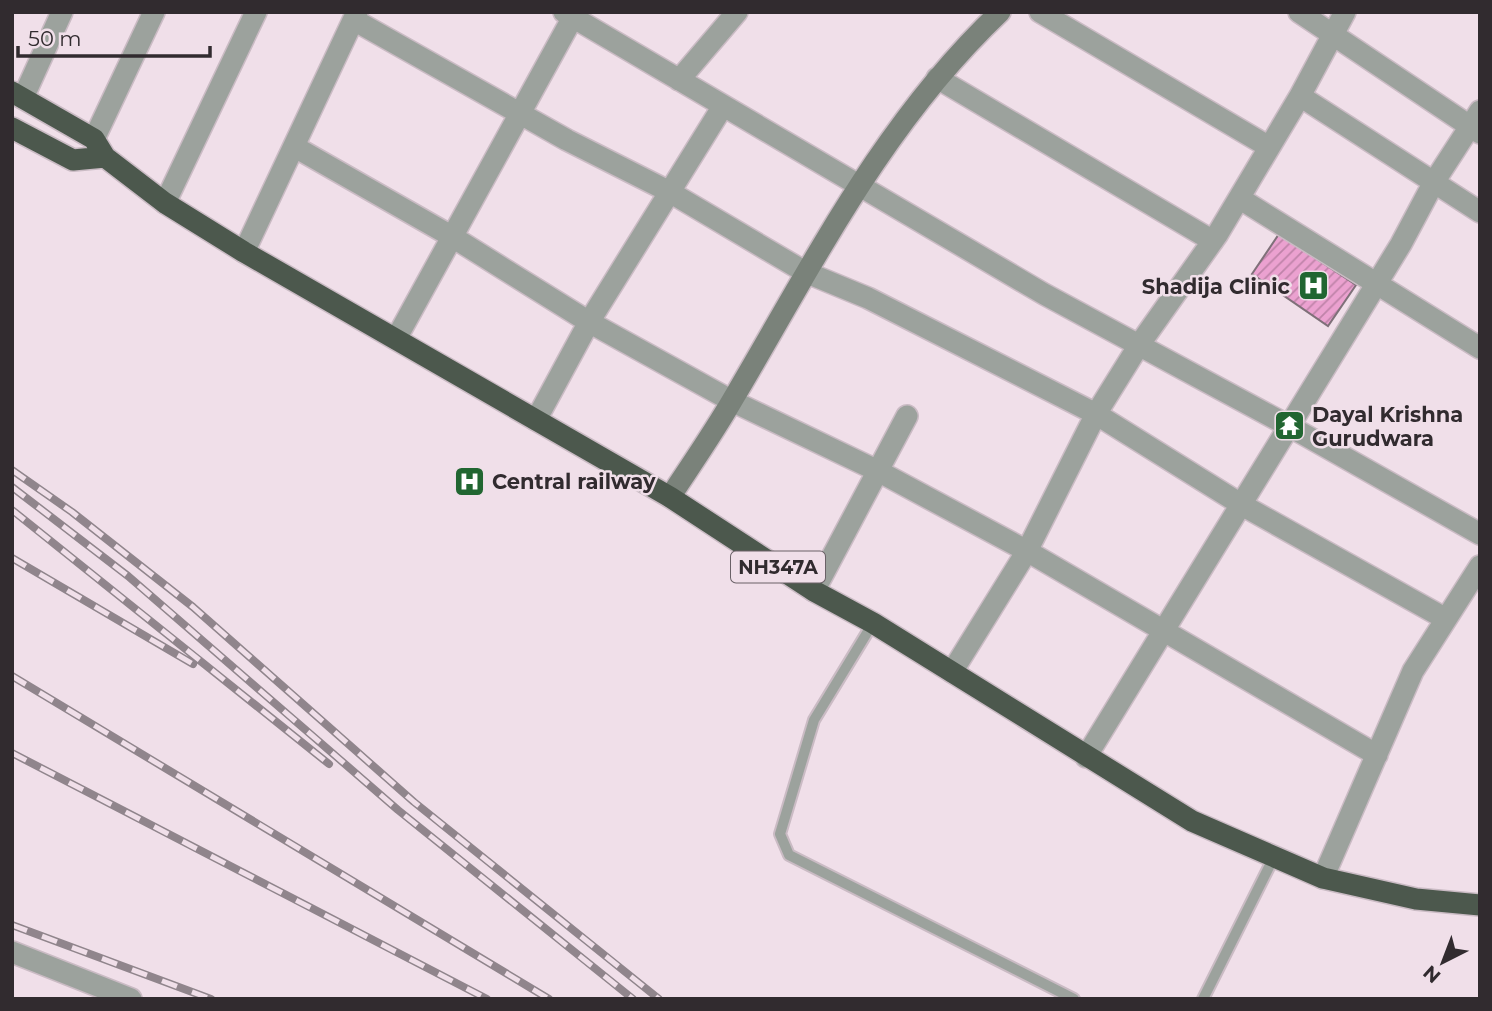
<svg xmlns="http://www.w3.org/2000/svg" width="1492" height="1011" font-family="Montserrat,sans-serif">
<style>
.building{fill:url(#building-hatch);stroke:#7f7079;stroke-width:2}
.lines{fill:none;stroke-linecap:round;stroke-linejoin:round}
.lane-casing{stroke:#cabbc4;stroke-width:14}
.street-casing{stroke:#cabbc4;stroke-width:24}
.secondary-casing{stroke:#cabbc4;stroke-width:24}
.highway-casing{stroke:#cabbc4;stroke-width:24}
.lane{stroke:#9ca29d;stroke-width:10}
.street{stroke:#9ca29d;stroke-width:21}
.secondary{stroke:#7a827a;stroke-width:21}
.highway{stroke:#4c584d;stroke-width:21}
.rail-casing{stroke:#90858c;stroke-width:8}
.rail{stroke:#f0dfe9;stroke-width:5;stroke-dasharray:16;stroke-linecap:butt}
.labels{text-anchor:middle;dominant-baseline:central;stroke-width:5;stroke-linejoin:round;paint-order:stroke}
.shield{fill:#f0dfe9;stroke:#6a6167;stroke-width:2}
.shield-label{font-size:19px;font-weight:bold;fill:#312b2f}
.poi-label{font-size:21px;font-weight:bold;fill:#312b2f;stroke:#f0dfe9;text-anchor:start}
</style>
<defs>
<pattern id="building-hatch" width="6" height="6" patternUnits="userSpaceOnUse" patternTransform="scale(1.75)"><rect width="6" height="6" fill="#eba1d0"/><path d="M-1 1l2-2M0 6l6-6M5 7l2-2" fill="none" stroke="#bf83a9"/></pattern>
</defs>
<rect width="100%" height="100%" fill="#f0dfe9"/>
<path class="building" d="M1279,234L1356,285L1328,326L1252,274Z"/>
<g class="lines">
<defs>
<path id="lane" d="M873,623L814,720L780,834L789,855L1074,999
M1203,999L1274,857"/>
<path id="street" d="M564,12L1044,294L1289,426L1480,534
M1040,12L1269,147
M1299,12L1480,133
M354,20L567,140L668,191L805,272L868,298L1096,414L1242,505L1446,619
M937,78L1213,241
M679,80L737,12
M1300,96L1480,212
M23,98L62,12
M94,139L154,12
M295,147L451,236L589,322L732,401L878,471L1027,551L1377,755
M1239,198L1480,348
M165,203L256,12
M244,252L357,12
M396,339L573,17
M536,420L589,322L723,106
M814,591L907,416
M952,672L1027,551L1096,414L1139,345L1217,235L1300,96L1345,12
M1086,757L1401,244L1434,182L1480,111
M1323,878L1413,671L1480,566
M12,952L131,999"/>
<path id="secondary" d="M670,497C691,465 714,432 733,399C814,262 883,123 1000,12"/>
<path id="highway" d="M12,92L94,139L105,157L165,203L244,252L670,497L814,591L873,623L1192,821L1323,878L1416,899L1480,905
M12,128L73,160L105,157"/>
</defs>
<use href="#lane" class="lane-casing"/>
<use href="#street" class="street-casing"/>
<use href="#secondary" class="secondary-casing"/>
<use href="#highway" class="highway-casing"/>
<use href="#lane" class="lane"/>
<use href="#street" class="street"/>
<use href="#secondary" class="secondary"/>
<use href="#highway" class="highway"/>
<defs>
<path id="rail" d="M12,470L72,512L193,607L414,802L659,999
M12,487L128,576L398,810L633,999
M12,510L329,764
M12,558L193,664
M12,676L549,999
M12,753L487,999
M12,925L211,999"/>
</defs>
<use href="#rail" class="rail-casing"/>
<use href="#rail" class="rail"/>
</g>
<defs>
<symbol id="hospital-square" viewBox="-11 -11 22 22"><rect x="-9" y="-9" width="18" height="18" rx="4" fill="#216631" stroke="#f0dfe9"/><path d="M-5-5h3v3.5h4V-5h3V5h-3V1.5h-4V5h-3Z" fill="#fff"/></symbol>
<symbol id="temple-square" viewBox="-11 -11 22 22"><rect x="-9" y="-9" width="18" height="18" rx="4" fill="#216631" stroke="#f0dfe9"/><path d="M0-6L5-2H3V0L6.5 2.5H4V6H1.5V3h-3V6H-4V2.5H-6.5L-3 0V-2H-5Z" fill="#fff"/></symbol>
</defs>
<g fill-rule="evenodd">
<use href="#hospital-square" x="1296" y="268" width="35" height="35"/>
<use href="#temple-square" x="1272" y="408" width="35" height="35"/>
<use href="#hospital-square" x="452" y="464" width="35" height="35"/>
</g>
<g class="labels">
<rect class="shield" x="731" y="551.5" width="94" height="31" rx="5"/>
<g class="shield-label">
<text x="778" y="567">NH347A</text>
</g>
<g class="poi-label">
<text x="1290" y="286" text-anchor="end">Shadija Clinic</text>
<text x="1312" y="414">Dayal Krishna<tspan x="1312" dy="24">Gurudwara</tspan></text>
<text x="492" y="481">Central railway</text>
</g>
</g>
<rect width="1492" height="1011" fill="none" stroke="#312b2f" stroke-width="28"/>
<g transform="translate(1443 962) rotate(222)" stroke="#f0dfe9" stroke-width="5" paint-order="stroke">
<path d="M0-5L12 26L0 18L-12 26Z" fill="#312b2f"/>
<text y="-10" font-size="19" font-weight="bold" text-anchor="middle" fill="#312b2f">N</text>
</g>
<path d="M18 46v10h192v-10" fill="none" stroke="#312b2f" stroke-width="3.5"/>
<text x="28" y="46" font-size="21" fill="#312b2f" stroke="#f0dfe9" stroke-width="5" paint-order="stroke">50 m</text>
</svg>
